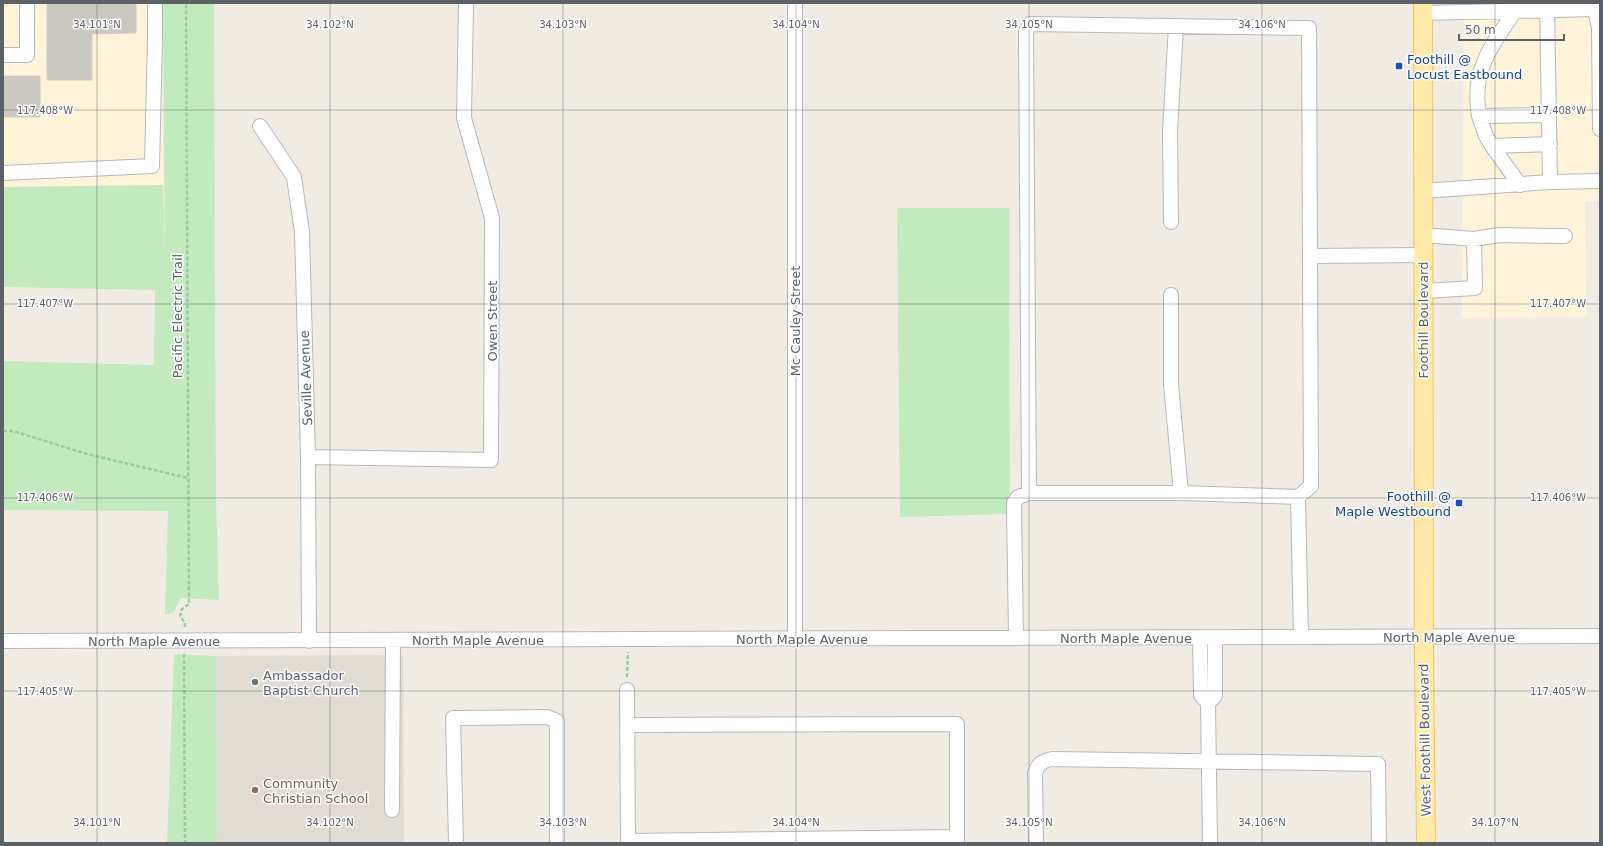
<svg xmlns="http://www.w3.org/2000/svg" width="1603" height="846" font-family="'DejaVu Sans',sans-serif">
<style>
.commercial{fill:#fff3da}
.education{fill:#e0dbd3}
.green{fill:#c2eabe}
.building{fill:#cbc7c1;stroke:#d5cec2}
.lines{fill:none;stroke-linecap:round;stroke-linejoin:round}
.minor-casing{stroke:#b5b8bc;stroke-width:16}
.major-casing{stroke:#febf4f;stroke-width:20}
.path{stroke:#96cca1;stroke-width:2.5;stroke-dasharray:4 2;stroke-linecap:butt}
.minor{stroke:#fff;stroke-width:14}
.major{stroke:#ffeaaa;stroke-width:18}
.ticks{fill:none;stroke:#5c6166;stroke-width:1;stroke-opacity:0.45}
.transit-dot{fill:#1a4fb4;stroke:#fff;stroke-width:1.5}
.worship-dot{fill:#6b7280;stroke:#fff;stroke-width:1.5}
.education-dot{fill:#8d6e63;stroke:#fff;stroke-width:1.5}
.labels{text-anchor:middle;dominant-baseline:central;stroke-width:3;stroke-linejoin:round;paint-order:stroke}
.transit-label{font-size:13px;fill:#164399;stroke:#fff;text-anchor:start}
.street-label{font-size:13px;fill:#5c6166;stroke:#fff}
.worship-label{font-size:13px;fill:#5b616d;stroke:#fff;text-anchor:start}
.education-label{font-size:13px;fill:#785e54;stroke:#fff;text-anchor:start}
.ticks-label{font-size:10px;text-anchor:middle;fill:#5c6166;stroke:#fff;stroke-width:3;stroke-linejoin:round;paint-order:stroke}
</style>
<rect width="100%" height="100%" fill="#f0ece4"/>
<path class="commercial" d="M3,3H161L163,185L3,187Z
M1464,3H1600V201H1585L1586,317L1462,318Z"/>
<path class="education" d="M403,655L404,843H217L216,656Z"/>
<path class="green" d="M163,3H214L216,500L219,600L181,598L173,613L165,615L168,511L3,510V361L154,365L155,290L3,287V187L163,185L165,253Z
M897,208H1009L1010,514L900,517Z
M174,654L216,656L217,843H167Z"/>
<path class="building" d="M47,3H136V33L92,34V80H47Z
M3,76H40V117H3Z"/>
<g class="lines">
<defs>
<path id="minor" d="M1595,9L1599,28L1600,129
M1423,13L1595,9V3
M3,55H27V3
M1479,116C1471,71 1491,46 1515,11
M260,126L294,177L302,232L308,457L309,641
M1492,146L1486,136L1479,116L1549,115
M3,173L152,166L155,38V3
M1550,182L1600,181
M1520,185L1492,146L1550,144
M1423,191L1550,182L1547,3
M1171,222L1170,132L1176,26
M1423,235L1474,239L1499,235L1565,236
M1310,256L1423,255
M1424,291L1475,288L1474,239
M308,457L491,460L492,218L464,118L466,3
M1029,493L1026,32L1030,24L1309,28L1311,486L1298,497L1301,637
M1181,493L1298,497
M1016,638L1014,509V503L1018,497L1029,493H1181L1171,384V295
M1200,638L1201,695L1208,703L1210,843
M795,639V3
M3,641L1600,636
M627,690L628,843
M1208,703L1215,696V638
M627,725L957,724V843
M392,810L393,641
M628,841L957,837
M456,843L453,718L547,717L557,721V843
M1036,843L1035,773C1038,764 1042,761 1052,759L1378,764L1379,843"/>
<path id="major" d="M1423,3L1424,657L1426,843"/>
</defs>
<use href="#minor" class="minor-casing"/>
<use href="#major" class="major-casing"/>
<path class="path" d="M3,431H13L87,454L188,478
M185,627V623L180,616L182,609L189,604L186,3
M184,654L185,843
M627,677L628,652"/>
<use href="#minor" class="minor"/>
<use href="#major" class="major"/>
</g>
<path class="ticks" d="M97,3V843M330,3V843M563,3V843M796,3V843M1029,3V843M1262,3V843M1495,3V843M3,110H1600M3,304H1600M3,498H1600M3,691H1600"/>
<g class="transit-dot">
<rect x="1395" y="62" width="8" height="8" rx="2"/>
<rect x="1455" y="499" width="8" height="8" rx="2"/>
</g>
<circle class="worship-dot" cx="255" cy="682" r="4"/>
<circle class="education-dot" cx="255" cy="790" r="4"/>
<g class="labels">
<g class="transit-label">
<text x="1407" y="59">Foothill @<tspan x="1407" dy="15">Locust Eastbound</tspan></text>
<text x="1451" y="496" text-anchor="end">Foothill @<tspan x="1451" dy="15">Maple Westbound</tspan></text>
</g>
<g class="street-label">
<text transform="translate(177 316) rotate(-90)">Pacific Electric Trail</text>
<text transform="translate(1423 320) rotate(-90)">Foothill Boulevard</text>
<text transform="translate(492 321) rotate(-90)">Owen Street</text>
<text transform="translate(795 321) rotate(-90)">Mc Cauley Street</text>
<text transform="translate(306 378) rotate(-92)">Seville Avenue</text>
<text x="1449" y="637">North Maple Avenue</text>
<text x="1126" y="638">North Maple Avenue</text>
<text x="802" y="639">North Maple Avenue</text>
<text x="478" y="640">North Maple Avenue</text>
<text x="154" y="641">North Maple Avenue</text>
<text transform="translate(1425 740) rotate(-91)">West Foothill Boulevard</text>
</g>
<g class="worship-label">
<text x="263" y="675">Ambassador<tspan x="263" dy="15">Baptist Church</tspan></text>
</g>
<g class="education-label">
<text x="263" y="783">Community<tspan x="263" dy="15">Christian School</tspan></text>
</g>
</g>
<g class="ticks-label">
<text x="97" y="28">34.101°N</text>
<text x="330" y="28">34.102°N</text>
<text x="563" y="28">34.103°N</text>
<text x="796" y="28">34.104°N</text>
<text x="1029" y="28">34.105°N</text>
<text x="1262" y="28">34.106°N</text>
<text x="1558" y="114">117.408°W</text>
<text x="45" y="114">117.408°W</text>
<text x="1558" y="307">117.407°W</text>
<text x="45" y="307">117.407°W</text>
<text x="1558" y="501">117.406°W</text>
<text x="45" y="501">117.406°W</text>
<text x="1558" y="695">117.405°W</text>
<text x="45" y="695">117.405°W</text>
<text x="97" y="826">34.101°N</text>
<text x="330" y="826">34.102°N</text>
<text x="563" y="826">34.103°N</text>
<text x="796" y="826">34.104°N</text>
<text x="1029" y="826">34.105°N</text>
<text x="1262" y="826">34.106°N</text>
<text x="1495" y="826">34.107°N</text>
</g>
<rect width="1603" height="846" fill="none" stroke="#5c6166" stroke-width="8"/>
<path d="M1459 34v6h105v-6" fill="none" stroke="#5c6166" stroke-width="2"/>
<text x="1465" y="34" font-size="12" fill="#5c6166" stroke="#ffffff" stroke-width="3" paint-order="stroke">50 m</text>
</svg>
